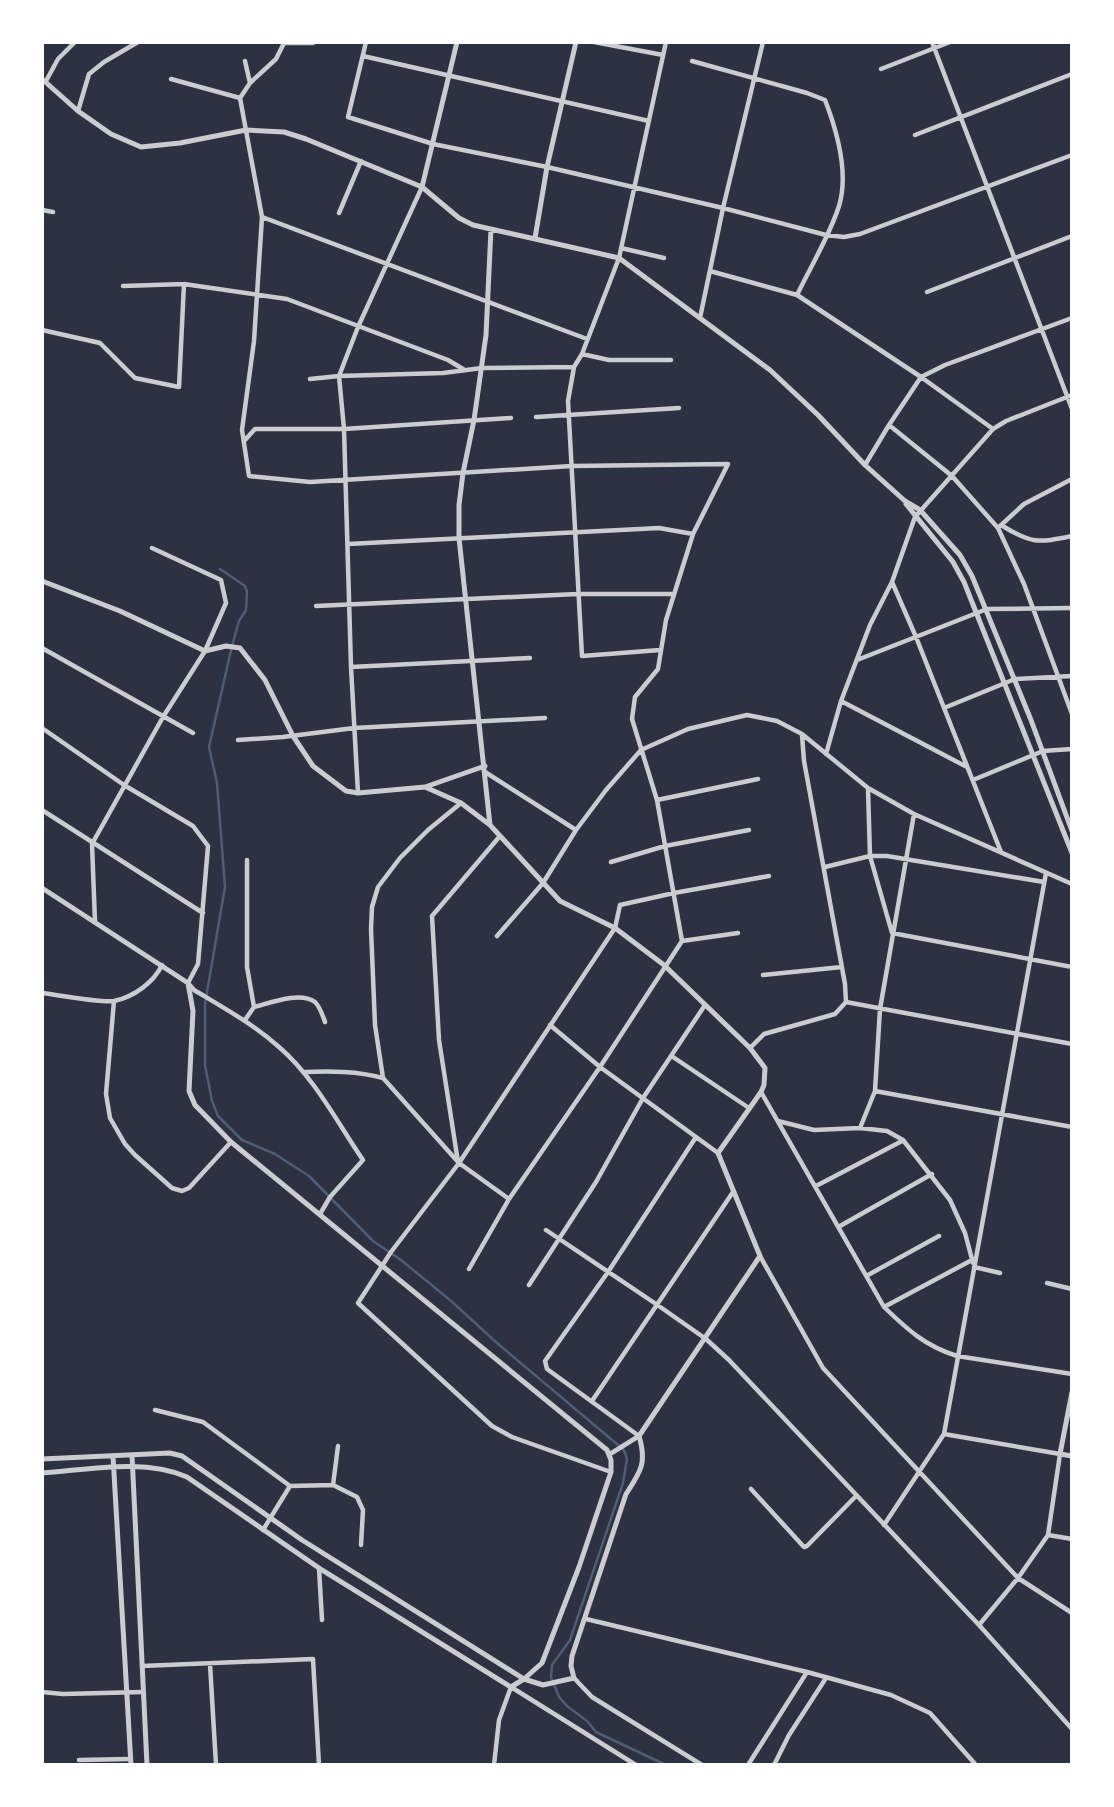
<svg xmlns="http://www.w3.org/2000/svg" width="1114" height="1807" font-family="'Sofia Sans Condensed',sans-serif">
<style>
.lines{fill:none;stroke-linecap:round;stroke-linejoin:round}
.stream{stroke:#4f5d75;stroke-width:2.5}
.minor{stroke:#caccd0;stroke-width:4.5}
.tertiary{stroke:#caccd0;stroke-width:5}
</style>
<rect width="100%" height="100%" fill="#2d3142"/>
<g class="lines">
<path class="stream" d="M220,569L245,586L247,592L246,610L239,621L232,646L209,747L217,783L225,887L205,1004V1065L212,1101L218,1116L242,1140L275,1154L309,1176L373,1241L401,1260L450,1300L497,1343L624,1450L627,1459L623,1483L570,1640L552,1665L551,1677L559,1697L567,1706L587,1721L596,1732L666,1765"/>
<path class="minor" d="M366,42L348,117L433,144L547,167L723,208L826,235L844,237L860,234L1072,155
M594,42L663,55
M932,42L1072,409
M363,56L649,121
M245,61L250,83L240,98L262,217L254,341L242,430L249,476L310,482L572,466L728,464L693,534L666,620L658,669L635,697L632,719L657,800L682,941L600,1067L509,1199L469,1269
M692,61L807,93L825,100C837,131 849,173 839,206C829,237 811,266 797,295
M881,69L950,42
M171,79L240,98
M46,81L58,59L75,42
M250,83L276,59L284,43H313
M78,111L89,74L104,62L138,42
M915,135L1072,74
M42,210L53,212
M339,213L361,161
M262,217L587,339
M621,248L664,258
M710,271L797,295L921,377L993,429
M123,286L184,284L287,299L448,360L463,369
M927,292L1072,236
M700,318L723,208L763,42
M42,330L100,343L135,378L179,387L184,284
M582,354L609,360H671
M310,379L339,376L443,373L482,368L574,367
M536,417L679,408
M889,425L952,476L998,528L1024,584L1072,714
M245,440L255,429H344L511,418
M865,465L889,425L921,377L945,365L1072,318
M1001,525C1031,544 1038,543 1072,536
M998,528L1024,504L1072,479
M348,544L659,528L693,534
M892,582L916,637L1001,852
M316,606L577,594H674
M42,648L193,733
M660,650L582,656L568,401L574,367L582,354L619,258L666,42
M857,660L987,609L1072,608
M351,667L530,658
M841,701L967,767
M944,708L1015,679L1072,676
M42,728L124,785L193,826L208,846L198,964L188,983L194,990C224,1008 253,1024 279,1047C314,1077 337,1122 363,1160L330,1197L320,1214
M238,740L283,737L354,728L545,718
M826,754L841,701L870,625L892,582L915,517L993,429L1006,421L1072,395
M485,772L576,830
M973,780L1043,751L1072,749
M868,789L870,856L892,933L1072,967
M358,793L351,667L344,429L339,376L358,327L422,187
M657,800L758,779
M461,803L428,830L400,858L378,887L372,907L371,929L375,1025L383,1078L459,1163L509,1199
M42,810L203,913
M611,862L665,846L749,830
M825,867L870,856H887L1044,882
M95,922L92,844L163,717L205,651L226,603L221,580L152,548
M497,936L543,883L576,830L606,790L641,750L688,729L747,715L777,721L802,734L868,788L914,814L1072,884
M682,941L738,933
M763,975L842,967
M42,993C58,995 101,1003 114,1001C134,997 154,982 162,965
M114,1001L106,1094L110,1118L125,1144L135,1155L172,1188L182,1191L189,1188L231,1142
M846,1002L1072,1044
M254,1007C270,1003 300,991 315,1002C320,1007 323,1016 325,1022
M245,1020L254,1007L247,967V860
M550,1025L600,1067L718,1153
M750,1048L764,1034L835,1014L846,1002L845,984L804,761L802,735
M673,1057L749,1108
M304,1072C331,1071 357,1071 383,1078
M875,1091L1072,1127
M761,1092L884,1307C908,1330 925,1346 957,1356L1072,1374
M778,1121L814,1130L860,1128L887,1131L903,1140L950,1200L965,1233L973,1263
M860,1128L875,1091L880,1009L914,814
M458,1162L439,1040L432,916L500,836
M816,1186L902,1141
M840,1226L932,1174
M546,1230L656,1304L706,1339L729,1360L979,1625L1072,1729
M760,1256L823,1368L1018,1578L1072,1613
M974,1267L1000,1273
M868,1275L939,1236
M1047,1283L1072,1289
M529,1285L596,1182L643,1098L705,1005
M884,1307L972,1260
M592,1401L733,1192
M155,1410L203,1422L290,1486L333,1485L357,1497L363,1510L361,1545
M944,1434L1060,1454L1048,1535L1018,1578L979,1625
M639,1436L547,1369L545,1361L608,1272L696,1137
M611,1472L512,1437L492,1426L358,1303L391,1252L459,1163L615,928L620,905L674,893L769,876
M333,1485L338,1446
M751,1489L804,1547L807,1546L856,1496
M884,1525L944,1434L1046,873
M263,1530L290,1486
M1048,1535L1072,1539
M319,1568L322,1620
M586,1619L807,1672L891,1695L930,1713L976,1765
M210,1664L216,1765
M142,1666L313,1659L319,1765
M574,1678L592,1697L702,1765
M42,1692L63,1694L143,1692
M79,1760L130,1759
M494,1765L499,1720L511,1687L636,1765
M748,1765L807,1672
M774,1765L789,1735L826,1678"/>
<path class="tertiary" d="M42,79L78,111L111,134L141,147L180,143L246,130L284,132L306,139L422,187L459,218L473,225L619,258L770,370L818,415L865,465L905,501L920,510L960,555L972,576L1031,720L1072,831
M422,187L457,42
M535,238L547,167L576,42
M906,504L953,562L964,582L1072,853
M42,581L120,611L205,651L226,646L240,648L265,680L293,736L313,766L346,791L358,793L425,787L461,803L490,825L560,901L615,928L664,965L750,1048L765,1068L764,1085L761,1092L718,1153L760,1256L639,1436L610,1454
M425,787L485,766
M490,825L459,538V505L463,473L474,420L486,335L491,229
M42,888L188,983L193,1011L189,1091L195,1105L231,1142L607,1450L611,1460V1472L579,1567L542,1663L524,1679L511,1687L319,1568L187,1477C144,1458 87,1470 42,1473
M1072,1392L1060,1454L1072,1456
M132,1455L147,1765
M113,1456L131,1765
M42,1459L149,1454L170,1453L182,1456L302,1540L524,1679L543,1685L574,1678L571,1666L572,1656L626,1494C641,1471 647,1463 639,1436"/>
</g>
<rect width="1114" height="1807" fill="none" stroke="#ffffff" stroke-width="88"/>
</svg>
